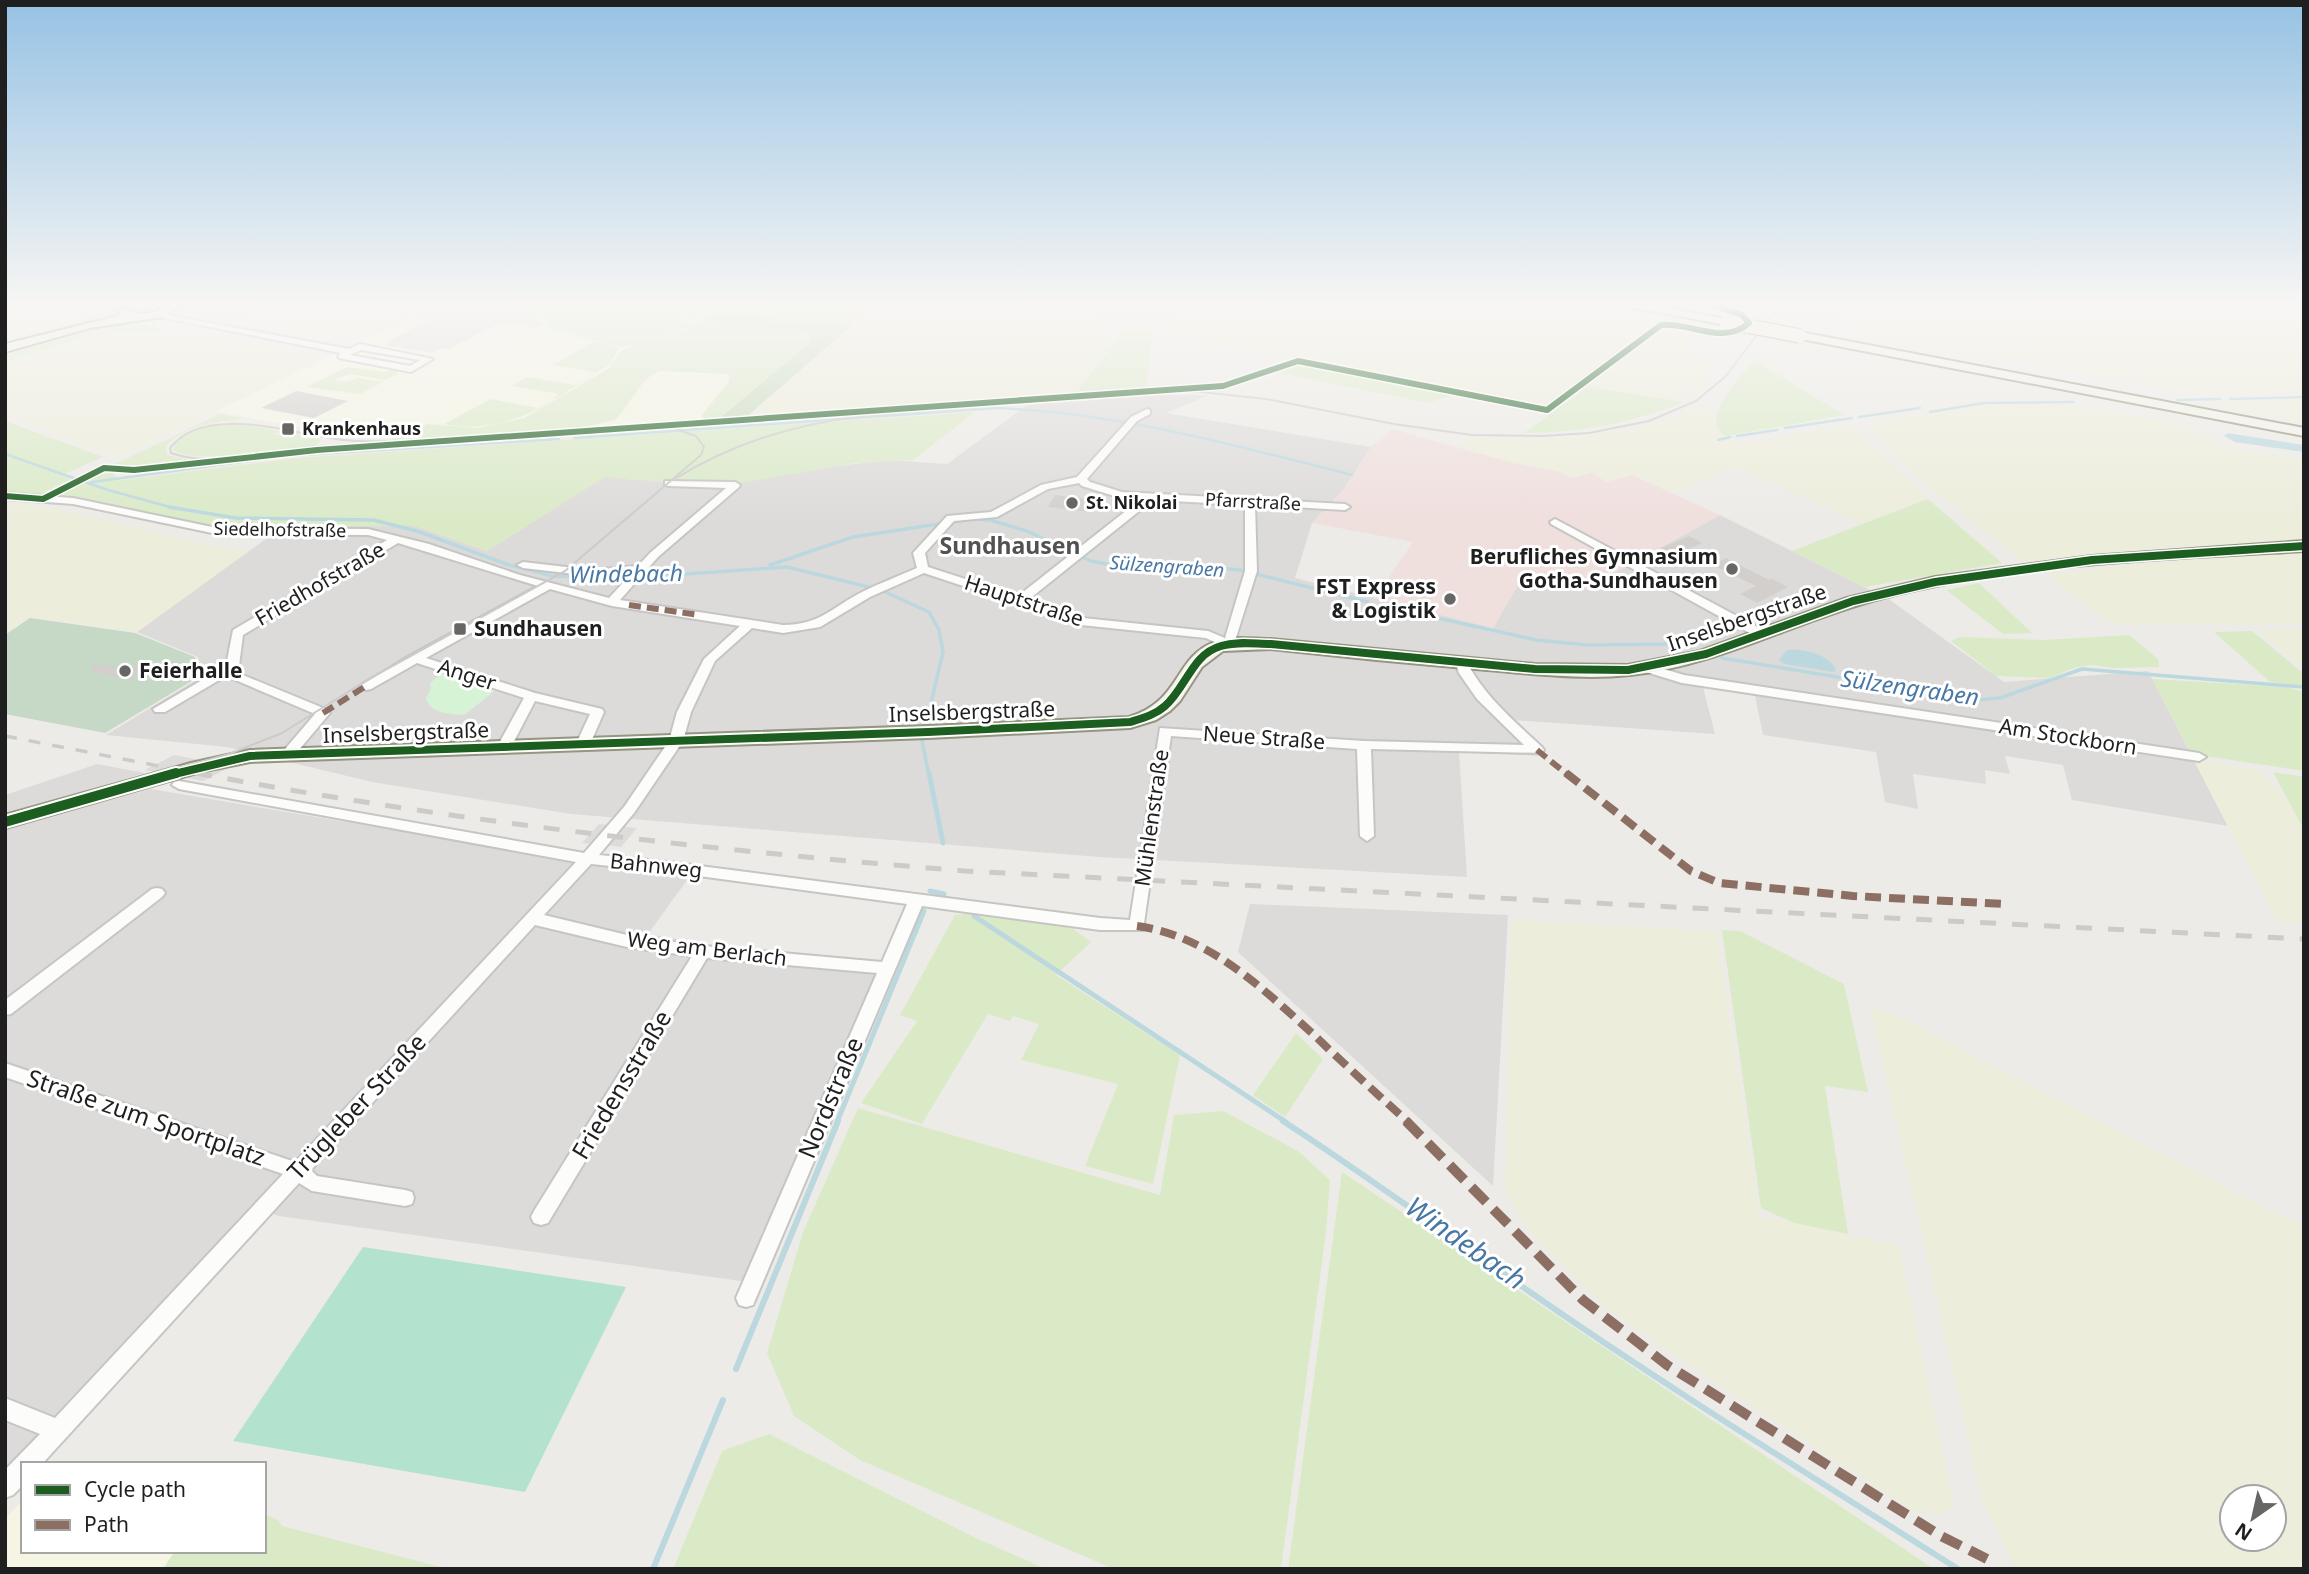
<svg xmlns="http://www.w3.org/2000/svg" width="2309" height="1574" font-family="'Noto Sans',sans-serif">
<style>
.residential{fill:#dcdbd9}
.commercial{fill:#efdfdd}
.education{fill:#f6f5e3}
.farmland{fill:#eceddb;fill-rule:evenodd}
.grass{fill:#daeac7}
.forest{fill:#c8dbbd}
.cemetery{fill:#c6d8c6}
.park{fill:#d6f3d5}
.pitch{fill:#b3e3ce}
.parking{fill:#dddcdb}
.water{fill:#bbd8df}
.pier{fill:#dddcda}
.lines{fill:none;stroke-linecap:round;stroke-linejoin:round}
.stream-far3{stroke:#bbd8df;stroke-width:2.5}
.stream-far2{stroke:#bbd8df;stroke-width:3.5}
.stream-far1{stroke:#bbd8df;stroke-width:5}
.stream{stroke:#bbd8df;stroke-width:6}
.building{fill:#d2cfcc}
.street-casing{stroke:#c6c5c3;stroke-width:4}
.secondary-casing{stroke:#959680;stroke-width:4}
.street{fill:#fcfcfb;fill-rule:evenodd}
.secondary{fill:#f3f3ea;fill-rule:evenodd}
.tram{stroke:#cbcbca;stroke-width:2}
.rail-far1{stroke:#cbcbca;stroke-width:3.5;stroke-dasharray:12 12;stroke-linecap:butt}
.rail{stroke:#cbcbca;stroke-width:5;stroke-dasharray:16 16;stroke-linecap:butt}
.secondary-bridge-casing{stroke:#959680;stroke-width:16;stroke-linecap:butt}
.secondary-bridge{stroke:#f3f3ea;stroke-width:13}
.quiet-far2{stroke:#8d6e63;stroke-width:6;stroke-dasharray:12 6;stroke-linecap:butt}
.quiet-far1{stroke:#8d6e63;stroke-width:8;stroke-dasharray:16 8;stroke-linecap:butt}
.quiet{stroke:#8d6e63;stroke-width:10;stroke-dasharray:21 10;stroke-linecap:butt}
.cycleway-far2-casing{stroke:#fff;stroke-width:9}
.cycleway-far1-casing{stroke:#fff;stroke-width:11}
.cycleway-casing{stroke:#fff;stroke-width:14}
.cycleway-far2{stroke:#1b5e20;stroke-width:6}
.cycleway-far1{stroke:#1b5e20;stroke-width:8}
.cycleway{stroke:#1b5e20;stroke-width:10}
.poi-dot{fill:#676665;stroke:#fff;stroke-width:2.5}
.labels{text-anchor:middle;stroke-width:6;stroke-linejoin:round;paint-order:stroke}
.far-poi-label{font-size:18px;font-weight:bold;fill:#1f1f1f;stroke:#fff;text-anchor:start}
.far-street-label{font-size:18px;fill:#1f1f1f;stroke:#fff}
.far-water-label{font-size:19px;font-style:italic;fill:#4978a5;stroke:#fff}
.poi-label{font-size:21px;font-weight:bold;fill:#1f1f1f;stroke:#fff;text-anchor:end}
.street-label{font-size:21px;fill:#1f1f1f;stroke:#fff}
.far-district-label{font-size:23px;font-weight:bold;fill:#525252;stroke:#fff}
.water-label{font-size:23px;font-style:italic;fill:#4978a5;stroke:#fff}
.near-street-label{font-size:24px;fill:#1f1f1f;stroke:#fff}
.near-water-label{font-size:28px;font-style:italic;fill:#4978a5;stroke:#fff}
</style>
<rect width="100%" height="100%" fill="#edebe7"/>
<!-- residential -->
<path class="residential" d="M1161,395H1209L1166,413L1371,447L1344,489L1312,523L1295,578L1493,628L1524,575L1593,591L1614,573L1720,515L1890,600L2004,682L2148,671L2228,826L2072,800L2063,765L2005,756L2010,774L1985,770L1986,784L1913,774L1918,809L1885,802L1876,752L1763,735L1755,696L1703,687L1715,734L1497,719L1540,756L1459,752L1467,877L1100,857L571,814L372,782L227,747L106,735L199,678L198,657L137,632L285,525L416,526L487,551L605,476L634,480H754L814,469L888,460L947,464L1027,405Z
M97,764L145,773L5,814V795Z
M151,789L623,869L690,876L648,934L706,944L896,962L762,1284L279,1216L251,1206L5,1469V828Z
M1250,904L1508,915L1493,1186L1238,952Z"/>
<!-- commercial -->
<path class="commercial" d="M1392,429L1514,463L1562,472L1572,478L1592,472L1606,482L1632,475L1720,515L1614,573L1592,591L1524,575L1493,628L1375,598L1413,542L1312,523L1344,489L1371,447Z"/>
<!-- education -->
<path class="education" d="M441,304H740L744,309L713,313L705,320L798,330L809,334L812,341L716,421L388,439L357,438L213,411Z
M23,1500V1551H175L163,1569H5V1519Z"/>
<!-- farmland -->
<path class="farmland" d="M5,304H103L106,309L87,319L5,342Z
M269,304H430L370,333L336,340L233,321Z
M844,304H1111L1093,326L1126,330L1076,392L745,418L851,326L861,312Z
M1170,304H1605L1669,316L1545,406L1170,335Z
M1804,304H2304V392L2210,393L2166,389L1875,335L1810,310Z
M1676,326L1697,334L1683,349L1708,368L1709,383L1701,394L1678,401L1602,389L1591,384L1663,327Z
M181,329L313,354L321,356V361L122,455L113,456L5,415V363L83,339L119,332Z
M2304,399V424L2200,403L2271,400Z
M1700,404L1710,407L1717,432L1741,444L1842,426L1853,428L1928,499L1863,524L1736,467L1672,492L1632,475L1606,482L1592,472L1572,478L1561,472L1514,463L1460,448L1470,437L1535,440L1629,430L1668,419Z
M2016,404L2086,406L2187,426L2221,445L2241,450L2304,460V539L2165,547L2022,561L1914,474L1872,431V426L1878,421L1989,405Z
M5,502L58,509L222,548L249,551L137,632L31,617L5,634Z
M2304,553V623L2121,625L2104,618L2077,600L2049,574L2163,562Z
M2304,629V670L2258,630Z
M2193,759L2260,771L2288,802L2304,830V922L2277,921Z
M1511,920L1716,931L1760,1216L1899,1246L1954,1504L1945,1514L1915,1512L1706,1377L1609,1310L1529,1231L1505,1192Z
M1870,1007L1898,1016L2271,1211L2304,1225V1569L2015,1568L1982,1500ZM2232,1497H2274V1539H2232Z"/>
<!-- grass -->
<path class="grass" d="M538,304H711L710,308L693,322L688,320L690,316L676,318L687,322L689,326L685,329L654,338L687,330L713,308V304H844L861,312L851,326L778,321L754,310L736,307L712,313L703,321L797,330L808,334L812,341L714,422L706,423L702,415L729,381V374L661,371C642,375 628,408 615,420L571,430L390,440L403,431L412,433L427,424L478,428L524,418L608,369L619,353L637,343L624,347L600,342L619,348L609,365L585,379L596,372L553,365L591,343L599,342L573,335L575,333C561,334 546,329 542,315L544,310L557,308L539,312V318L543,325L527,328L530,325C520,323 510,326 498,324Z
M111,325H155L163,329C149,336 133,331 118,332C80,336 41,350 5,363V355Z
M1126,330L1153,331L1146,387L1076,392Z
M1754,360L1844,415L1725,436C1698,418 1741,377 1754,360Z
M1297,364L1452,395L1429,403L1274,372Z
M347,367L385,372L393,369L400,370L396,373L399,374L384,380L350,374L333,380L345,382L359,378L383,382L360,394L306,387Z
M527,377L575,385L584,381L555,399H553L559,394L512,386Z
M1588,387L1683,402C1631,424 1580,432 1524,433Z
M491,399L538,408L552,401C519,421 483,432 444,424Z
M975,412L913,460L855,463L734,484L663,482L605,477L487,551L416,526L211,527L71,498L60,492L98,475L112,473L120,480L297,458Z
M220,414L244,419C216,421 186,425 166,446L167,455L194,461L280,452C249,455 135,476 113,465Z
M5,421L103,457L62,475L71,479L41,494L5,491Z
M232,423L280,431L273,434L281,436L290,432L321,439L317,445C286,447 195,466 173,450C175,429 215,425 232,423Z
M1928,499L2002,563L1865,587L1792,551Z
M1979,583L2032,633L2003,634L1946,590Z
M2252,631L2304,674V685L2270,682L2214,632Z
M2129,635L2158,659L2159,667L2115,668L2091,665L2076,667L2050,678L1996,676L1951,641L1959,637L2044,640Z
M2152,679L2288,687L2304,692V771L2191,754Z
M2273,772L2304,777V830Z
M974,913L1072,928L1091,942L1056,975L1180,1055L1153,1184L1085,1166L1118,1084L1021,1060L1039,1024L1013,1016L1010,1021L988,1014L922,1124L861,1103L917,1021L900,1015L955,915Z
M1722,930L1740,931L1844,984L1868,1092L1825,1086L1848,1234L1794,1223L1761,1208Z
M1296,1033L1323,1059L1285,1117L1253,1095Z
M858,1108L1160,1195L1174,1115L1223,1111L1298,1151L1330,1180L1326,1232L1281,1569H1114L860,1460L794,1416L767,1353L803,1232Z
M1342,1172L1934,1569H1288Z
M769,1434L974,1537L1046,1569H673L722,1451Z
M264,1514L278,1520L282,1526L449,1569H163L175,1551H264Z"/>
<!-- forest -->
<path class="forest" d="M728,309L754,310L778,321L851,326L745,418L716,421L812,341L809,334L798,330L710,323L704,320L712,313Z"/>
<!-- cemetery -->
<path class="cemetery" d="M30,618L135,633L195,657L197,678L105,733L5,714V635Z"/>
<!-- park -->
<path class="park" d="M445,671L496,690L464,715C449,713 431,715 426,698L431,688L430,683Z"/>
<!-- pitch -->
<path class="pitch" d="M363,1247L626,1287L525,1492L233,1441Z"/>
<!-- parking -->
<path class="parking" d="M444,304H535L449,349L442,348L432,353L385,345L391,342H387L424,323L435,320L432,317L413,319Z
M531,711H551L587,717L579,734L519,736Z"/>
<!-- water -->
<path class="water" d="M2228,433L2304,445V452L2235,442L2224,436Z
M1787,650C1804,648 1828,654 1836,669L1834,672L1785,664L1779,660Z"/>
<!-- pier -->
<path class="pier" d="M174,755L232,766L203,781L145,770Z
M599,824L637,828L621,847L582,843Z"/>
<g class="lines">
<!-- stream-far3 -->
<path class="stream-far3" d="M182,311L185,304
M113,313L121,305L119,304
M26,339L99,318
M2230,399L2304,397
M2177,400L2220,399
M1930,412L1984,403L2073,402
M1859,417L1920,408
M1785,428L1852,418
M1737,436L1777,430
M574,438L997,408C1119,413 1234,445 1352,475
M1718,440L1730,437
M5,454L108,490L177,509
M92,482L286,456L559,439"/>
<!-- stream-far2 -->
<path class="stream-far2" d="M169,507L236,518L373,520L417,531L506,564L552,576L629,578L787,567L881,590L929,612L939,630L943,652L922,741L929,775
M974,519L990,520L1027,531L1091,561L1111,565H1188L1240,570L1368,602
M770,565L853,537L965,520
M1424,615L1536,640L1588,645L1678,644L1692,647
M1722,658L1977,700L2000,698L2082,669L2304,687"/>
<!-- stream-far1 -->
<path class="stream-far1" d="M929,773L943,843
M930,891L944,894
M974,916L1286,1122
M837,1122L924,911"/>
<!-- stream -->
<path class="stream" d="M1283,1121C1370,1178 1454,1239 1540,1299C1676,1393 1818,1480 1958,1569
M736,1369L838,1121
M653,1569L723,1400"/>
</g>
<!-- building -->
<path class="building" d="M296,391L348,401L314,418L261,408Z
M1055,495L1096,500L1090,512L1048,507Z
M1689,536L1702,543L1670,557L1657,550Z
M1726,558L1769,580L1772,579L1788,587L1757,603L1740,594L1756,586L1712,565Z
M93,664L121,667L124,665L145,668L130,679L92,672Z"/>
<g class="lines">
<defs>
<path id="street" d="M152,312L349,349L360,344L433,359L411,372L339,358L338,356L341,353L155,316H152ZM361,350L420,360L410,366L350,355Z
M1147,409L1150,410V414L1137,421L1087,479L1090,482L1122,492L1345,504L1350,507L1345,510L1255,505L1257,571L1233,647H1225L1206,638L1081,625L924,573L870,597L820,627L783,633L752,628L715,661L691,712L683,741L634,813L599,855L669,862L1100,918L1130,920L1160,728L1364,741L1524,745L1477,699L1459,673L1456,664L1462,660L1466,661C1485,697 1513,720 1542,747L1544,750L1542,753L1371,749L1374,836L1367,841L1360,836L1357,749L1171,736L1143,930H1100L922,906L756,1298L753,1305L746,1307L739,1305L736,1298L877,973L707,958L548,1223L541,1225L534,1223L531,1217L534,1211L692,956L627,947L535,925L311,1170L317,1176L405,1190L412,1192L414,1198L412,1204L405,1206L312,1191L299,1183L42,1464H23V1485L13,1495L5,1498V1470L40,1434L5,1420V1398L55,1418L283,1174L5,1077V1063L295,1162L576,862L179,789L172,785L174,782L179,781L584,853L624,807L669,741L677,712L704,659L740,626L612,606L550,589L426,658L535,693L602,709L604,712L590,744L583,748L576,744L590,714L535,701L511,747L504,751L497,747L524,698L417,663L371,689L366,690L360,686L411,655L538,586L398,543L243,635L238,673L328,710L330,713L292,758L287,759L280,755L315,714L226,676L165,712H155L153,709L226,666L233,630L387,540L368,535L217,534L73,504L5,499V493L73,498L217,528L368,529L429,544L520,575L609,598L632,573L592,576L523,568L517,565L523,562L592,570L638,566L650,553L726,488L669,486L665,485V481L735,482L740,485L739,487L658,557L620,600L783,625C820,625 831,608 862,592C880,583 899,576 917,568L913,553L947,516L991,512L1041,485L1077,477L1131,417ZM1079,483L1082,486L1121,498L1141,499L1018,596L928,567L925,553L954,521L997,517L1048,489ZM1153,500L1245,505V571L1225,638L1208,631L1083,618L1028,600ZM591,864L669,872L907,904L882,962L703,946L627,935L544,915Z
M1555,519L1765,631L1767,634L1761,638L1757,637L1551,524L1550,522Z
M1647,664L1684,675L2199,753L2206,757L2199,761L1682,683L1643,671L1641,668Z
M157,888L162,889L165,893L162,897L11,1014L5,1015V1000L152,889Z"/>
<path id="secondary" d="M170,304H183L163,317L90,328L5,352V344L122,315L118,311L120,309L143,314L155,312Z
M1625,304H1647L1726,319L1732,322L1726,325L1630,307Z
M1800,332L2304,428V436L1796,338L1794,336Z
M2304,541V551C2164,559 2019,563 1883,598C1797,620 1719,666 1630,675C1583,680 1535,674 1487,670C1415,664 1343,657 1271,649L1223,651L1202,667L1180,701L1170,711L1156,720L1130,728L928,738L250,762L200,772L5,828V815L191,763L250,750L928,726L1129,717C1181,701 1174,659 1212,643C1230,635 1252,639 1271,639L1535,664L1628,665L1700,651L1847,598L1935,577L2092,556Z"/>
</defs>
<!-- street casing -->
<use href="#street" class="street-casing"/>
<!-- secondary casing -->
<use href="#secondary" class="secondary-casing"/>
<!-- street -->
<use href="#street" class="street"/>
<!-- secondary -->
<use href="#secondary" class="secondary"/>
<!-- tram -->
<path class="tram" d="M408,441C387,441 365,442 344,440C295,435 205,402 170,448L171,453C217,469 271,449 318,446C478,437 639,431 799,418
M673,480C732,443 793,425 862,416L1168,392H1201L1266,399L1394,424L1472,435L1542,436L1589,433L1649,421L1696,401L1726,376L1780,304
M5,816L229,754L282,733L367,680L565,571L701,455L704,447L696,436L678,430"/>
<!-- rail-far1 -->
<path class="rail-far1" d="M5,736L205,775"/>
<!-- rail -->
<path class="rail" d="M196,773C451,821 707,850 965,871L2304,939"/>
<defs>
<path id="secondary-bridge" d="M1726,322L1800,336"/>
</defs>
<!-- secondary-bridge casing -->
<use href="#secondary-bridge" class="secondary-bridge-casing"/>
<!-- secondary-bridge -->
<use href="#secondary-bridge" class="secondary-bridge"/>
<!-- quiet-far2 -->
<path class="quiet-far2" d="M629,605L699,615
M323,713L366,686
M1537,750L1568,775"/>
<!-- quiet-far1 -->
<path class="quiet-far1" d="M1566,773L1691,871L1719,883L1853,896L2006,904
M1137,926C1209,936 1261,987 1313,1034C1344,1064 1376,1093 1408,1122"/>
<!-- quiet -->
<path class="quiet" d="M1406,1121L1583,1300L1667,1365L1941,1536L1987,1559"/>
<defs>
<path id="cycleway-far2" d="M5,496L43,499L104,468L134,470L317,450L1223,386L1298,361L1547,410L1661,325C1691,322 1723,346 1749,323L1742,315L1709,304"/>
<path id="cycleway-far1" d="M170,775L250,756L928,732L1130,722C1143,718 1155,715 1165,706C1186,688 1192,654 1221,646C1237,641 1255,644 1271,644L1535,669L1628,670L1706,654L1853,601L1935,582L2092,560L2304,546"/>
<path id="cycleway" d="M5,822L176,773"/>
</defs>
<!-- cycleway-far2 casing -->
<use href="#cycleway-far2" class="cycleway-far2-casing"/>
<!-- cycleway-far1 casing -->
<use href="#cycleway-far1" class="cycleway-far1-casing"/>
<!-- cycleway casing -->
<use href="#cycleway" class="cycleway-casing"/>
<!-- cycleway-far2 -->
<use href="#cycleway-far2" class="cycleway-far2"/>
<!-- cycleway-far1 -->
<use href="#cycleway-far1" class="cycleway-far1"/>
<!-- cycleway -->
<use href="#cycleway" class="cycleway"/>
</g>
<!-- sky -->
<linearGradient id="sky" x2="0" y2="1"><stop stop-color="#96c2e4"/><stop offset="0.58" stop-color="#f7f6f4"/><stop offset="1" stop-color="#f7f6f4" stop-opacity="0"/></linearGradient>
<rect width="2309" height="524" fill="url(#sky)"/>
<!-- markers -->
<g class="poi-dot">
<rect x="281" y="422" width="14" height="14" rx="3.5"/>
<circle cx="1072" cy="503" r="7"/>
<circle cx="1732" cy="569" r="7"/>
<circle cx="1450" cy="599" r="7"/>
<rect x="453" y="622" width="14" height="14" rx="3.5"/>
<circle cx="125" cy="671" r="7"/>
</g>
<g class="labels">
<!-- far-poi labels -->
<g class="far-poi-label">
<text x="302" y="435">Krankenhaus</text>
<text x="1086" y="509">St. Nikolai</text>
</g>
<!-- far-street labels -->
<g class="far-street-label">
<text transform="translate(1253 502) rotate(3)" y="6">Pfarrstraße</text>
<text transform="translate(280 530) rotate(1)" y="6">Siedelhofstraße</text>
</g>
<!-- far-water labels -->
<g class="far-water-label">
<text transform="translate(1167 566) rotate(4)" y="7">Sülzengraben</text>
</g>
<!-- poi labels -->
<g class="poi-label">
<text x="1718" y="564">Berufliches Gymnasium<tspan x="1718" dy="24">Gotha-Sundhausen</tspan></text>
<text x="1436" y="594">FST Express<tspan x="1436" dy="24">&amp; Logistik</tspan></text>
<text x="474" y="636" text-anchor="start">Sundhausen</text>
<text x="139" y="678" text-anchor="start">Feierhalle</text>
</g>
<!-- street labels -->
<g class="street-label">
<text transform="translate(320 584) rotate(-30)" y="7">Friedhofstraße</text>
<text transform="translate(1024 601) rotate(18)" y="7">Hauptstraße</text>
<text transform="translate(1747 618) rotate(-19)" y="7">Inselsbergstraße</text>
<text transform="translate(467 675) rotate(18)" y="7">Anger</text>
<text transform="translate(972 712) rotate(-2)" y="7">Inselsbergstraße</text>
<text transform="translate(406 733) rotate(-2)" y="7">Inselsbergstraße</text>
<text transform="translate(2068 737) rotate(9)" y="7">Am Stockborn</text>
<text transform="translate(1264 738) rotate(4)" y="7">Neue Straße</text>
<text transform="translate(1152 818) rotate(-82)" y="7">Mühlenstraße</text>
<text transform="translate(656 866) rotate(6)" y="7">Bahnweg</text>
<text transform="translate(707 949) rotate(7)" y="7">Weg am Berlach</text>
</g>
<!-- far-district labels -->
<g class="far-district-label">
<text x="1010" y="554">Sundhausen</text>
</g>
<!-- water labels -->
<g class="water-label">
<text transform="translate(626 574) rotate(-1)" y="8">Windebach</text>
<text transform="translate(1910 688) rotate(8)" y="8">Sülzengraben</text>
</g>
<!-- near-street labels -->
<g class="near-street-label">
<text transform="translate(622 1085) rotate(-59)" y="8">Friedensstraße</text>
<text transform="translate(831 1098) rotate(-67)" y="8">Nordstraße</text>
<text transform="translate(357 1107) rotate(-47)" y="8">Trügleber Straße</text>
<text transform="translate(146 1118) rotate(19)" y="8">Straße zum Sportplatz</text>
</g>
<!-- near-water labels -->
<g class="near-water-label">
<text transform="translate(1466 1243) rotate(35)" y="10">Windebach</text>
</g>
</g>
<!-- border -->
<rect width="2309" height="1574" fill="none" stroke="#1f1f1f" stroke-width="14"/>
<!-- legend -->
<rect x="21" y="1462" width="245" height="91" fill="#ffffff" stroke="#a5a5a5" stroke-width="2"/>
<rect x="35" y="1485" width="35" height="10" fill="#1b5e20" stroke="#a5a5a5" stroke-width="2"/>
<text x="84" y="1497" font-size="21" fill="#1f1f1f">Cycle path</text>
<rect x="35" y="1520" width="35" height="10" fill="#8d6e63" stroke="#a5a5a5" stroke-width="2"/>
<text x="84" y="1532" font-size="21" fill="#1f1f1f">Path</text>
<!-- north arrow -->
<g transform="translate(2253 1518) rotate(214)"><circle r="33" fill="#ffffff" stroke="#a5a5a5" stroke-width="2"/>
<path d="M0-5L12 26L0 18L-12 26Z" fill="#676665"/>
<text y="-10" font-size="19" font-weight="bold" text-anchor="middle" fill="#1f1f1f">N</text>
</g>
</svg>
